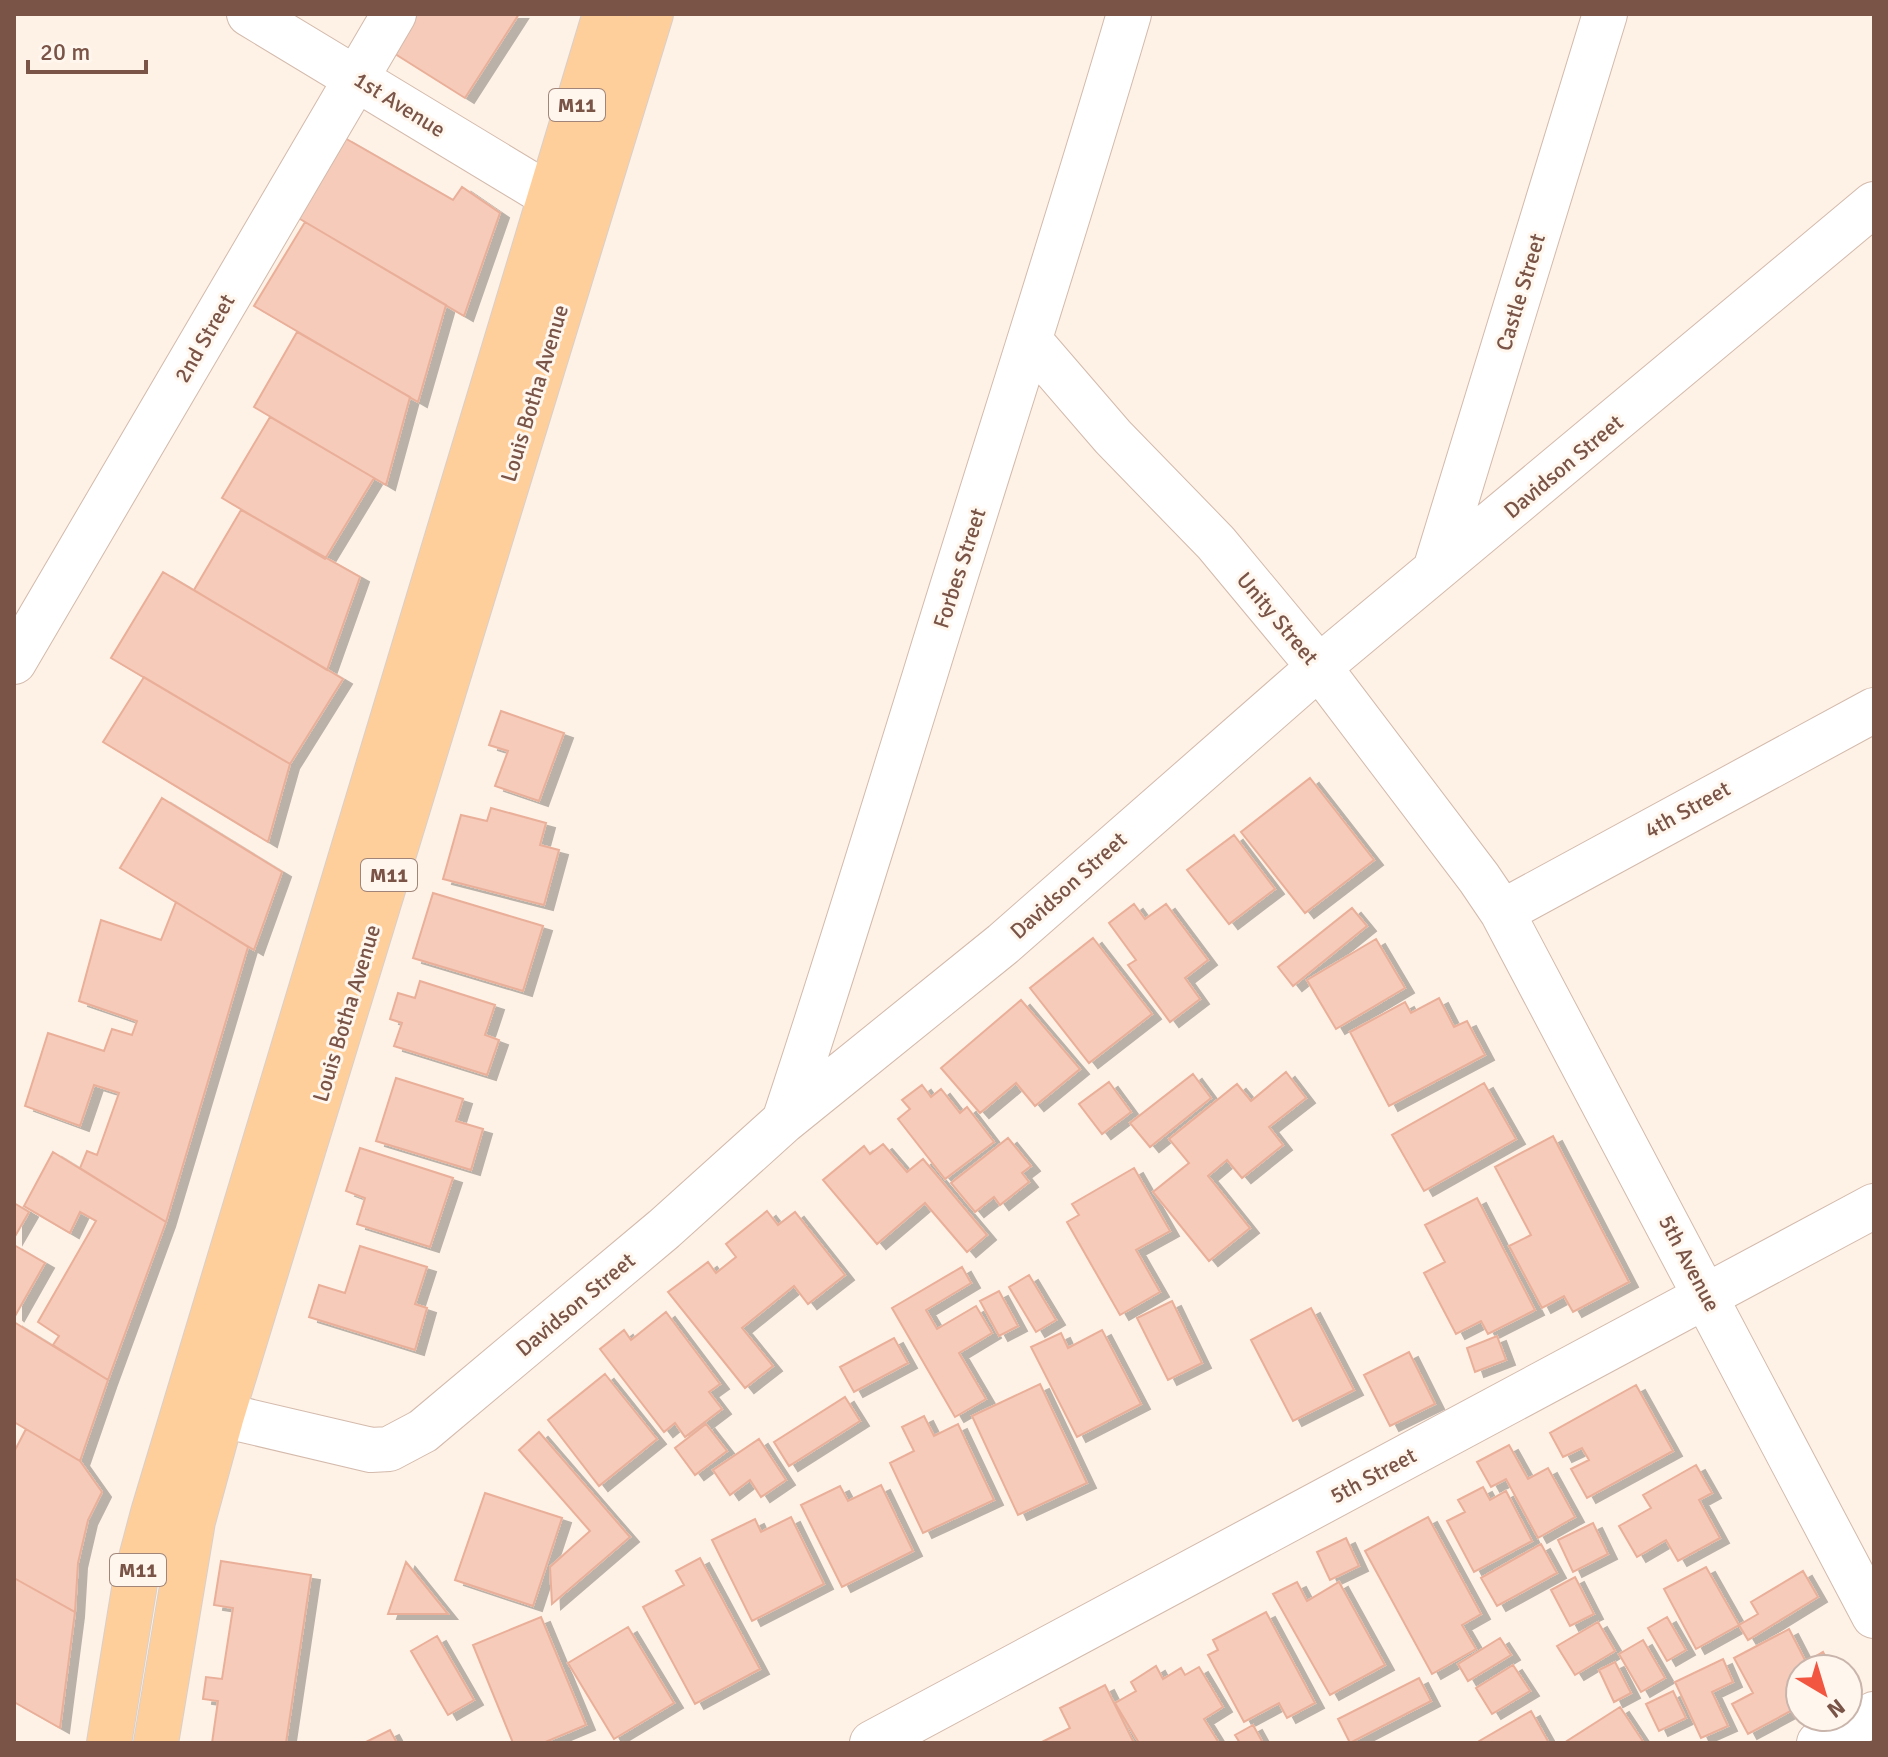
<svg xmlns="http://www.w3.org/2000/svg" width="1888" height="1757" font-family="Signika,sans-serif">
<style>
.building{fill:#f6cbba;stroke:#eaaf99;stroke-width:2;filter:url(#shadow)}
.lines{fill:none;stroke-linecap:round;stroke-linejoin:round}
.minor-casing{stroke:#d3baac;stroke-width:46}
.major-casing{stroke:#d9cfcb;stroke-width:46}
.minor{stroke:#fff;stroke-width:44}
.major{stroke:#ffcf9b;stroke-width:44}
.labels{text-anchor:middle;stroke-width:6;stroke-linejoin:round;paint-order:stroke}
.shield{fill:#fff6ed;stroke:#a18579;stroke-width:2}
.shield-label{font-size:20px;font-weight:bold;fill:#795447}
.street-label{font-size:22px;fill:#795447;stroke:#fff6ed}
</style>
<defs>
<filter id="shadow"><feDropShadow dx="9" dy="5" stdDeviation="0" flood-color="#0004"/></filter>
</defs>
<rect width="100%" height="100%" fill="#fef1e5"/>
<!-- building -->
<path class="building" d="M417,14H519L465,98L392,52Z
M343,137L453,200L462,187L500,213L464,316L295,216Z
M305,222L446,305L418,402L254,306Z
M297,332L410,397L386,485L254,407Z
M270,417L374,478L325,559L222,498Z
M241,510L360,577L327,670L194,590Z
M163,572L343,679L290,764L111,658Z
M144,677L290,764L268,842L103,742Z
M501,711L564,733L539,801L495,786L508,751L489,745Z
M1310,778L1374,860L1305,913L1241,832Z
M162,798L282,872L254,950L120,868Z
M491,808L546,823L540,845L559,850L544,905L443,879L461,815L487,821Z
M1234,835L1275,889L1229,924L1187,870Z
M433,893L543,926L523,991L413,958Z
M176,902L248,947L166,1222L80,1168L87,1151L97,1155L119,1093L94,1085L80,1126L25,1106L48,1033L104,1051L112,1029L132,1035L137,1021L79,1001L101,920L161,940Z
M1134,904L1145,919L1166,904L1208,960L1185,978L1200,999L1170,1022L1128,965L1136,960L1109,923Z
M1352,908L1367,926L1293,986L1278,967Z
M1093,938L1152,1014L1089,1063L1030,988Z
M1376,939L1405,988L1336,1029L1307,980Z
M420,981L495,1005L485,1035L499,1040L487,1075L394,1046L402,1023L390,1019L398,993L415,998Z
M1439,998L1454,1027L1467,1021L1485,1055L1389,1106L1350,1032L1405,1002L1411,1013Z
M1021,1000L1080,1069L1035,1106L1016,1083L980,1113L941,1068Z
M1286,1072L1306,1098L1269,1127L1283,1145L1242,1178L1227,1160L1208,1176L1250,1228L1209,1261L1153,1192L1189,1163L1169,1139L1237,1084L1251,1101Z
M1193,1074L1211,1098L1150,1147L1130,1123Z
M396,1078L463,1099L456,1121L483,1129L471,1170L376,1141Z
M1109,1082L1131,1112L1102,1134L1079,1104Z
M1484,1083L1516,1139L1424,1191L1392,1135Z
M922,1085L931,1097L941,1089L960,1113L967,1107L994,1142L945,1179L898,1119L910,1109L902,1100Z
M1553,1136L1629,1282L1573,1312L1564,1296L1542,1308L1509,1246L1531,1235L1495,1167Z
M1008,1138L1031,1166L1022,1173L1029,1182L1000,1205L994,1197L975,1212L951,1183Z
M883,1144L907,1172L923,1159L987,1235L967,1252L925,1203L877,1244L823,1180L864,1146L870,1154Z
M360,1148L453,1178L430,1247L357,1224L365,1198L346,1191Z
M53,1152L166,1222L108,1380L53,1345L59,1336L38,1322L96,1221L80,1212L70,1233L24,1206Z
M1134,1168L1170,1231L1136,1250L1160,1292L1120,1315L1067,1222L1079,1215L1072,1204Z
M1477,1198L1535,1310L1488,1334L1481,1321L1456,1334L1424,1273L1445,1262L1425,1225Z
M14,1203L29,1212L14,1238Z
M767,1211L778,1225L795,1212L845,1275L808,1304L794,1286L742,1328L773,1366L745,1388L668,1292L708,1262L716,1273L736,1257L726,1244Z
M14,1245L45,1263L15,1316L14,1315Z
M360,1246L427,1267L415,1304L427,1308L415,1350L309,1317L319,1285L345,1293Z
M962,1267L971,1283L926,1310L937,1329L976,1306L992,1333L959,1353L986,1399L955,1417L892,1308Z
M1029,1275L1056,1320L1036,1332L1009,1287Z
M999,1291L1018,1326L999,1336L980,1301Z
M1172,1301L1202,1363L1168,1380L1137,1318Z
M1311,1308L1354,1390L1293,1421L1251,1340Z
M666,1312L720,1384L709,1392L722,1409L685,1437L675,1423L664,1432L600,1349L624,1330L631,1340Z
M14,1322L108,1380L80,1461L14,1422Z
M1102,1330L1141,1404L1077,1437L1031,1347L1061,1333L1068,1348Z
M1497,1336L1506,1360L1475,1372L1467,1348Z
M894,1338L908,1363L854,1392L840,1367Z
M1409,1352L1435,1404L1390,1426L1364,1375Z
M605,1374L657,1439L599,1486L548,1420Z
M1040,1384L1087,1483L1018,1515L972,1416Z
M1636,1385L1673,1451L1587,1498L1571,1469L1589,1460L1582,1448L1563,1457L1550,1433Z
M845,1397L860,1421L789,1466L774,1442Z
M924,1416L934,1436L958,1424L994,1500L923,1533L890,1463L914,1451L902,1427Z
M706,1424L727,1451L695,1475L675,1448Z
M26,1429L80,1461L102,1492L88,1520L78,1563L75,1612L14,1578V1452Z
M539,1432L630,1537L552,1604L550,1567L590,1531L519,1450Z
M759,1439L786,1480L761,1497L750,1480L730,1495L713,1470Z
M1509,1445L1528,1479L1548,1468L1575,1517L1538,1538L1506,1479L1491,1487L1477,1462Z
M1696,1465L1712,1493L1699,1500L1720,1538L1678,1561L1666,1540L1637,1557L1619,1526L1651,1508L1643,1495Z
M881,1485L913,1551L842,1587L801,1505L840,1486L848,1501Z
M1483,1487L1490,1500L1506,1491L1532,1541L1474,1572L1447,1521L1465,1512L1458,1500Z
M485,1493L562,1518L533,1606L455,1580Z
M791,1517L824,1584L752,1621L712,1540L755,1519L761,1532Z
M1428,1517L1481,1614L1462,1625L1476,1649L1432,1674L1365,1551Z
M1593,1523L1608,1554L1573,1572L1558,1540Z
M1346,1538L1359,1566L1330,1580L1317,1552Z
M1541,1544L1557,1573L1497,1606L1481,1578Z
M700,1558L760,1669L695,1704L643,1607L684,1585L676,1571Z
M221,1561L311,1575L286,1743H212L218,1701L203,1699L206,1677L222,1679L233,1608L214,1605Z
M406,1562L448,1614H388Z
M1706,1567L1739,1625L1696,1649L1664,1589Z
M1803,1571L1818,1597L1748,1640L1739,1625L1758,1614L1751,1602Z
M1575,1577L1594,1614L1570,1626L1551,1590Z
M14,1578L75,1612L60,1728L14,1702Z
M1297,1582L1307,1601L1339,1582L1385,1665L1330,1695L1273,1594Z
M1266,1612L1315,1703L1287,1718L1279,1703L1244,1722L1208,1655L1218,1650L1213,1640Z
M541,1617L586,1725L543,1743H513L473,1645Z
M1667,1617L1686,1650L1667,1661L1648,1628Z
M1598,1622L1615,1651L1575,1675L1557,1646Z
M628,1627L674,1703L614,1739L568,1663Z
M1789,1629L1806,1662L1823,1652L1832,1669H1800V1706L1748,1734L1732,1704L1753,1693L1734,1658Z
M437,1636L474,1700L448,1715L411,1651Z
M1500,1638L1511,1655L1468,1681L1458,1664Z
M1643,1640L1665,1678L1641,1692L1619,1654Z
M1723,1659L1733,1682L1712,1692L1728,1726L1701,1738L1675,1682Z
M1615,1662L1631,1693L1614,1702L1599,1670Z
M1513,1665L1530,1691L1492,1714L1476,1688Z
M1156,1666L1163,1679L1181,1668L1185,1675L1199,1667L1223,1707L1204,1719L1219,1743H1139L1115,1703L1136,1691L1131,1682Z
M1419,1678L1431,1701L1350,1743L1338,1719Z
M1105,1685L1134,1743H1040L1070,1728L1060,1708Z
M1673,1691L1686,1718L1659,1731L1646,1704Z
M1620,1707L1644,1743H1569L1567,1741Z
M1531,1711L1549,1743H1476Z
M1253,1725L1263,1743H1240L1235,1735Z
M390,1730L397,1743H364Z"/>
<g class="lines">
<defs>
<path id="minor" d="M249,14L550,196
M1032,343L1113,437L1216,543L1319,667L1479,878L1502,912L1874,1616
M1435,570L1605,14
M14,662L394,14
M1502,912L1874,710
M784,1121C833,974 878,826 924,678C992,456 1064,236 1129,14
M222,1415L371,1450L389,1449L423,1431L664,1229L784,1121L1003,944L1319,667L1874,204
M872,1743L1874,1206
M1819,1743L1874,1714"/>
<path id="major" d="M109,1743L136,1577L153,1513L605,14
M156,1743L193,1521L222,1415L651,14"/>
</defs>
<!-- minor casing -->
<use href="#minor" class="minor-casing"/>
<!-- major casing -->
<use href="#major" class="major-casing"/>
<!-- minor -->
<use href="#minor" class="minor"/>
<!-- major -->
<use href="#major" class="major"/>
</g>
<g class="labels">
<!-- shield labels -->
<g class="shield">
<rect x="549" y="89" width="56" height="32" rx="6"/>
<rect x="361" y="859" width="56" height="32" rx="6"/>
<rect x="110" y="1554" width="56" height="32" rx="6"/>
</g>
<g class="shield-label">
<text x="577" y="112">M11</text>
<text x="389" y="882">M11</text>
<text x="138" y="1577">M11</text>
</g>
<!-- street labels -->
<g class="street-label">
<text transform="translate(400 104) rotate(32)" y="8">1st Avenue</text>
<text transform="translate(1520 292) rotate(-73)" y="8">Castle Street</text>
<text transform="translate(204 338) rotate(-60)" y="8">2nd Street</text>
<text transform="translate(534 393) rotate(-73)" y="8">Louis Botha Avenue</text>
<text transform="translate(1563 466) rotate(-40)" y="8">Davidson Street</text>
<text transform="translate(959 568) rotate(-72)" y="8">Forbes Street</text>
<text transform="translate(1278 618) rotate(50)" y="8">Unity Street</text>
<text transform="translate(1687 809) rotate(-29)" y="8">4th Street</text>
<text transform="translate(1068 885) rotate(-42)" y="8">Davidson Street</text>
<text transform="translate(346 1013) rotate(-73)" y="8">Louis Botha Avenue</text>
<text transform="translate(1690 1263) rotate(62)" y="8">5th Avenue</text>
<text transform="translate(575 1304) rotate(-40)" y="8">Davidson Street</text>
<text transform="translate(1373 1475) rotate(-28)" y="8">5th Street</text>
</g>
</g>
<!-- border -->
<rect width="1888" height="1757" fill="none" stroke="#795447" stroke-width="32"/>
<!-- north arrow -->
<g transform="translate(1824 1693) rotate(142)"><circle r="38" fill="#fff6ed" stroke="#c9b5ab" stroke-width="2"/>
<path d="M0-6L14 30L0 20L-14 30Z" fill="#f25540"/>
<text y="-12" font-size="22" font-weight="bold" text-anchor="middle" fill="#795447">N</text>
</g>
<!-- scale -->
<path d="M28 60v12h118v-12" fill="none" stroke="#795447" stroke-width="4"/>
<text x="40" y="60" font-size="24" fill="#795447" stroke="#fff6ed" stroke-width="6" paint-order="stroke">20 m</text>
</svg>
